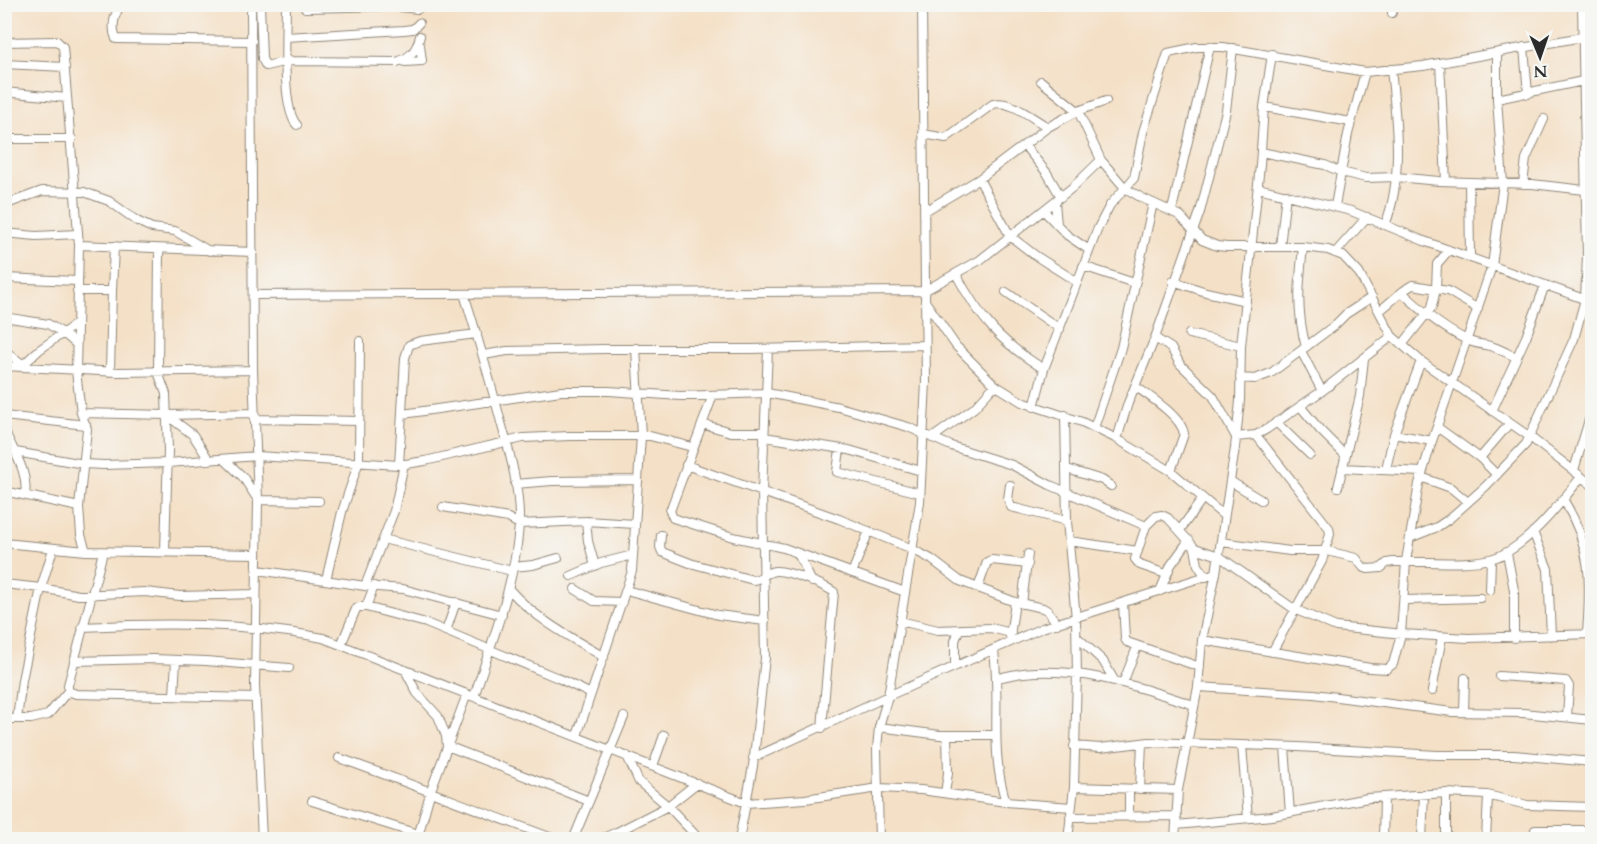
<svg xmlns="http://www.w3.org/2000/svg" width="1597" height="844" font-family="Cardo,serif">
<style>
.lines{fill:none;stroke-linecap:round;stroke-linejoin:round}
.minor-casing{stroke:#908678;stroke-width:10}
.minor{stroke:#fff;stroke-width:8}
</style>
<rect width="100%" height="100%" fill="#f6f6f2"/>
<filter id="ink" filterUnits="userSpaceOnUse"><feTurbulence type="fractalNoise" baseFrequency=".0167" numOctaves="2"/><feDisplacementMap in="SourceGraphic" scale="12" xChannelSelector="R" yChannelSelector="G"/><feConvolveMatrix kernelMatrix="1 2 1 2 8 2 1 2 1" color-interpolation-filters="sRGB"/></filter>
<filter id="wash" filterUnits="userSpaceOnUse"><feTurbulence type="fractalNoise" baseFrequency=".008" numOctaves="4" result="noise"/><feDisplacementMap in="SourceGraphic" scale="24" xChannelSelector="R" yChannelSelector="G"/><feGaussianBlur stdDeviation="1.35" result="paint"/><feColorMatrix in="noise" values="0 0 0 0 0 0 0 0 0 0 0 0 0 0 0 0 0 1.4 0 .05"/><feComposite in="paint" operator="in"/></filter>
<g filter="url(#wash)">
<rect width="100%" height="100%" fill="#f4e0c6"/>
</g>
<g filter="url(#ink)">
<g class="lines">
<defs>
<path id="minor" d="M121,4C114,15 111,27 116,39L252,41
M251,4L253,370L258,500L255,685L262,840
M260,4L262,59L266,66L287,61L397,62C411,57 416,51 420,36
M286,4C286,30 281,109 297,125
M305,8L390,6L418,9
M1392,13L1395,4
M286,37L404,30L413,29L419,23
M4,42L57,41L63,47L79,245L76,371L81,413L87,429L79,507L81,535L86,551
M1524,47L1528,94
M405,62L422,61L420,45
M1440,63L1446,181
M4,64L65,67
M1041,81L1078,111L1101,160L1125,188L1142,198L1179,215L1202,240L1217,246L1227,247H1303L1328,250L1343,256L1359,273L1392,336L1421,361L1530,437L1592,485
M4,92L67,98
M1497,99L1583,81
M1264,107L1351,122
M923,134L946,138L993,104C1010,99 1033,119 1048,127
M4,139H72
M1024,145L1047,173L1061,197
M1261,152L1325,165L1341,172L1366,178L1396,177L1439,181L1532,184L1585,190
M979,179L1010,236L1036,256L1077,282
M1469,182L1470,258
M1523,184L1526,159L1544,119
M1258,188L1351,211L1424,241L1592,302
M1055,202L1057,225
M4,205L42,191L84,192L109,201L137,221L152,228L175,231L209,251
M1335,206L1348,134L1365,72
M1172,210L1210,46
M925,211L979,179L1048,127L1078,111L1106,101
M1044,211L1067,235L1089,250
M1385,225C1404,179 1396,118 1391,69
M4,233L36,236L78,234
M79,245L253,252
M1280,247L1286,194
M1303,247C1299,283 1296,311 1306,347
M159,249L158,372L166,394L168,450L165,551
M1335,253L1367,217
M1083,266L1134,283
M956,274C980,319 1000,342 1044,369
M4,278L77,281
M1173,281L1206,292L1246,301
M77,291H112L110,372
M112,291L114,246
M1006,292L1060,329
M1402,292C1422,311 1442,328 1467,340C1475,344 1482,344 1490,346C1499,348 1508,354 1516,357
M464,294C478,337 490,381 502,426C511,457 520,491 519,525C515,585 492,640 474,697
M253,295L924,291L980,260L1073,187L1101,160
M925,301L956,346L995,385L1022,402L1082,422L1117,439L1171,471L1224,516
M1379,311C1388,305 1404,288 1413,285L1448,291L1478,309
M4,317L48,324L63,333L76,344
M1189,334L1241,346
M1155,338L1171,348L1180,364L1213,396L1236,437L1256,435L1267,429L1322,391L1392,336
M1402,345L1432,307L1436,289L1437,264L1449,250
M4,350L26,367
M1301,351L1322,391
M484,355L507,351L604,349H751L925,345
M24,364L39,350L76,324
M4,366L119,372L253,370
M1240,378L1255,379L1271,373L1335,325L1346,314L1372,297
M1135,386C1149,396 1182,417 1184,434L1171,471
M713,395L670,511L673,518L733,537L784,548L905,592
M1300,406L1320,430L1345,455
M1034,407L1044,369L1098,228L1110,205L1134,178L1143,132L1168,53L1197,47H1223L1365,72L1423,66L1582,37
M1492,411L1526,337L1545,285
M81,413L167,415L254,413
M403,414L561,391H609L680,396L767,393L839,407L908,427L951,446L1012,465L1050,485L1146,526
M1065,415L1067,521L1076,619L1077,675L1074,787L1068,840
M4,416L86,425
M168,416L193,435L209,460
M254,419L359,421
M1276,422L1310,455
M702,424L731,432H764
M1437,427L1480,458L1497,475
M1094,428L1121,348L1153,203
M4,429C12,450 29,471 25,495
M1394,434L1432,441
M1256,435L1318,514L1329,528L1330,534L1322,561L1272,652
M764,437L849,450L921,471
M932,438L974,408L995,385
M1117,439L1128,403L1155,338L1200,212L1226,111L1233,48
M840,449L837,472L920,493
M4,450L84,464L104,465L168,463L257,456L399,465L425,461L523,438L570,436H650L692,447
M1480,458L1510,423
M224,459L243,477L258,500L319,501
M399,465L405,358L409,345L420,341L477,334
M686,465L839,519L912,549L931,559L960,581L1015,602L1043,608L1048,611L1057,624
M1342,468L1422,472
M1067,469L1102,480L1111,486
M1386,469L1394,434L1421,361
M1574,470L1592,410
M1421,477L1451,488L1468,502
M1230,481L1261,500
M515,484L552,481L638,480
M1010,485L1008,499L1011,507L1067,521
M1338,487L1360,396L1364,358
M4,491L79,507
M1563,499C1592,546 1591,581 1587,634
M443,507L508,518L519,524L586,521L635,524
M586,521L588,541L595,566
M1180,530L1203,498
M1533,532L1548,569L1551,636
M661,535L660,547L662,552L690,563L753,580C762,579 766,572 775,571C788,570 824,585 834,592L822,728
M1412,537L1437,527L1449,519L1486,486L1526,444L1574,339L1585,299L1587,256L1582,4
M383,539L512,571
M1069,541L1138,551
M1221,542L1290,551H1327L1356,558L1363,567L1368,569L1381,568L1387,563L1393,562C1422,560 1461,566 1490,559C1524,551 1560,504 1581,477
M4,543L86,551L257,554
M1195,548L1198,565L1206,577
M103,552L68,685V691L76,694L256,698
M1507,553L1514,590V638
M798,554L812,582
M513,567L533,565L558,558
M258,570L365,586L403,589L502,615
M852,573L869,531
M1166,574L1140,565L1135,559L1146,526L1156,516L1162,515L1168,518L1195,548L1219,556L1294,609L1336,627L1403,634L1468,638L1592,634
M571,576L601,563L633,555
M326,580L342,512L359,461L360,341
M4,584L41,588L79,595L145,592L180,596L256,594
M365,586L394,511L404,464
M978,588L987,562L992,560L1028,564
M509,589C534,618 571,638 604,657
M575,589L594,601L622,602
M626,590L718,615L765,621
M1490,590L1491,559
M1160,591L1171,565L1189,540
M1405,600L1480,598
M1123,603L1125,639L1127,642L1200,667
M1022,604L1028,554
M366,607L374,586
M900,621L938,630L991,628L1011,633
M82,627C163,623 243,622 323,638L746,803L805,799L879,788L921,790L1006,802L1071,807
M446,631L456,602
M1010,636L1015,602
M1077,637L1103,661L1114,680
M1202,640L1370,668L1387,669L1393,664L1401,634L1406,561L1419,484L1432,441L1492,266L1503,183L1497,99V53
M341,645L356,609L359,607H366L426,623L558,678L591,694
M994,651C1001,704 989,749 1006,802
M74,661L153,659L206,661L289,668
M955,666V641L959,630
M405,670L417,693L438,716L446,736L447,746L589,801
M1499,676L1566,681L1569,686L1567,717
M998,678C1063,660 1132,685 1194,705
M1123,683L1137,647
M1198,687L1314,694L1452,712L1523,713L1592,720
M1432,691L1442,637
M174,695L176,660
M1464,712L1465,678
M4,719H31L48,715L68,691
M17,719L22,680L41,588L53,549
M879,727L940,735H995
M577,736L632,571L641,436L636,348
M1074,746L1100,748L1149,742L1298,747L1437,755H1514L1592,762
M1242,746L1248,818
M1285,747L1290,813
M627,756L639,782L668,806L700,840
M339,758C412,784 484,813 558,840
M753,758L888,696L1042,628L1216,573
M653,766L664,735
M1074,787L1178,790
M1140,789L1142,743
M945,793L948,773L947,735
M312,801L418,834
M1129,816V789
M1070,817L1177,816
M1176,825L1272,816L1368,798L1446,793L1487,795L1527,805L1592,807
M617,832L623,840
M1446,833V793
M417,840L431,790L467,694
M573,840L624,717
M598,840L617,832L668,806L697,783
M739,840L753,766L765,658L762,491L768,349
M879,840L877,749L879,727L888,696L920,502L926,382L922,4
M1175,840L1178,790L1198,687L1202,640L1216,573L1235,448L1240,401L1241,346L1260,165L1264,107L1272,54
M1383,840L1384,797
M1422,840L1424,794
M1486,840L1488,796
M1532,840L1535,830H1592"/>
</defs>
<!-- minor casing -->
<use href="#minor" class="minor-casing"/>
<!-- minor -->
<use href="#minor" class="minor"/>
</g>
</g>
<!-- margin -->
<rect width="1597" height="844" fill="none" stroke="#f6f6f2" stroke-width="24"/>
<!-- north arrow -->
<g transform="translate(1540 57) rotate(178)" stroke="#f6f6f2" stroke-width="4.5" paint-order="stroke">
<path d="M0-4.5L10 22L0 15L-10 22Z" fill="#2b2b2b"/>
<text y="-9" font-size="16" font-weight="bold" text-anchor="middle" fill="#2b2b2b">N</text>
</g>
</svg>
